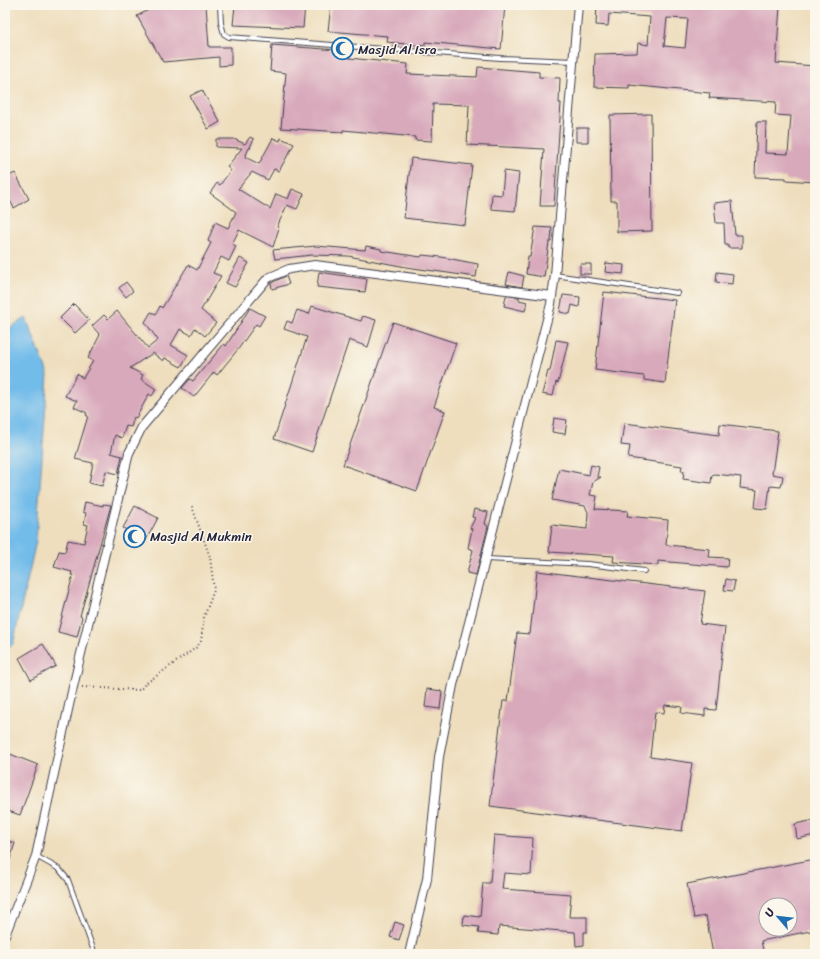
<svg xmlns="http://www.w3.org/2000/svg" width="820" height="959" font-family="Sriracha,sans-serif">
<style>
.water{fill:#72bcea;stroke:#4a6f92}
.building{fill:#d8a9bb;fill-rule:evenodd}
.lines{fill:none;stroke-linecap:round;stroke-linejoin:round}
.service-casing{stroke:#413e4e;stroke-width:6}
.minor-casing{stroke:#413e4e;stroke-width:10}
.path{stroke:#413e4e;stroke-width:2;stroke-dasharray:1 3;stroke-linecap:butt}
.service{stroke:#fff;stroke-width:4}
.minor{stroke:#fff;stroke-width:8}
.labels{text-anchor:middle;stroke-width:3;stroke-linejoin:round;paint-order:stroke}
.poi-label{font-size:13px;fill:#22223b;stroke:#fbf7ec;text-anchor:start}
</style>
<rect width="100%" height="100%" fill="#fbf7ec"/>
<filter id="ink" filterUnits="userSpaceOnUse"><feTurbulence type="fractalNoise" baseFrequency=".025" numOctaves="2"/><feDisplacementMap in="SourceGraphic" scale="8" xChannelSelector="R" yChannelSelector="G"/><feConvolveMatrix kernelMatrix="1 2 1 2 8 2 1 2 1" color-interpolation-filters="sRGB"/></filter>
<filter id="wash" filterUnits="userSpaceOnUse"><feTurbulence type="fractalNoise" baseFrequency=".012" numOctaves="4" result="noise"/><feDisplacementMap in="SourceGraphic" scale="16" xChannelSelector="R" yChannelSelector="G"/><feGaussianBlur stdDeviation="0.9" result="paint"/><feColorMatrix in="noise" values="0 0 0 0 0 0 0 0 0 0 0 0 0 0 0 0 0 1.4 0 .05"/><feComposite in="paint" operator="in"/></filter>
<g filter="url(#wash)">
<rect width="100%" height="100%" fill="#eedebd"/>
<!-- water -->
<path class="water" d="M26,318L48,374L36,541L13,644L5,649V331Z"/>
<g id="blocks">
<!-- building -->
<path class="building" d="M158,5H206L209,47H231V65L219,66V57L163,62L137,16Z
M235,5H305L303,28L233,25Z
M331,5H505L501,49L425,42V46L387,42L388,36L328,31Z
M597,5L780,6L776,63L815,66V182L786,180V178L755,177L757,122H766L765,153L788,154L791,116L775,115L776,102L709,98L710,93L629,85V88L594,87L595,54L637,53L638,43L648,45L650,17L609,14L608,26L596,25ZM667,18L688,19L685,48L664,46Z
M272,45L350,51L349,58L408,64L407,74L477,77L478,67L539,72V77L560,78L559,103H561L554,206H540L544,149L467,145L469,105L433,104L432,141L415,140V137L343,130V132L281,128L286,73L270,71Z
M202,90L220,122L208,129L190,96Z
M651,114L652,231L617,232V201H611L610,115Z
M576,128H588V142H576Z
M250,137L254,139L250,147L251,148H249L245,157L259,164L273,138L280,141L281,138L294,144L279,171L274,169L268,180L252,172L238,189L270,209L276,194L288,199L292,189L304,194L297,209L287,205L277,227L279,228L273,247L239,230L232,244L236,246L229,261L221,257L213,273L221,276L201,310L216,323L205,336L195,328L191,335L180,329L171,345L188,355L181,367L165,358L163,361L153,353L130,368L143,375L141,379L156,389L152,396L149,394L136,418L134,417L131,427L126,426L122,438L115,435L111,453L122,456L118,474L106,471L102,486L89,483L93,463L75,459L88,416L86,415L87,413L74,407L77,401L65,396L77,374L83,378L93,361L88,358L100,335L92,326L104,315L108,319L117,311L148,348L158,340L145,322L151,312L156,314L160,306L162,308L188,265L197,270L211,243L208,241L215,222L228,228L236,212L210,193L217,183L220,185L231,170L227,167L242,148L216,147V139H234L245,144Z
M411,158L472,165L465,225L404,218Z
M504,171L519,173L515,211L491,209L492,194L502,195Z
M15,173L29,199L14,208L5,191V178Z
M732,201L735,235H742V248H728V245H725L724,223H716L714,203Z
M535,227L552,228L551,242H549L544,277L526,274L528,257H530Z
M316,246L365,250L366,246L381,249V251L421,257L422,255L441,257L478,264L476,277L406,267L348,256L312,255L275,259L273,250Z
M240,258L249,263L235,287L226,283Z
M606,263L624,265L623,274L605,272Z
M580,264H591V274H580Z
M319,272L367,279L365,292L317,287Z
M509,272L524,276L522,287L506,284Z
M717,272L733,274L732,284L716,282Z
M286,276L289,284L272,289L271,283Z
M126,282L133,291L126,297L119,288Z
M604,292L675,300L665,383L644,380V376L595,370Z
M563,295L580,297L579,307L572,305L570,314L560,312Z
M506,296L519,297V300L527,302L525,311L504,306Z
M74,304L89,320L75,333L60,318Z
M312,306L361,321L363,316L376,320L368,347L349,340L312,452L274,439L307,337L284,329L287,321L292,323L297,310L309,314Z
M250,308L265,316L259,326L256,324L239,348L217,375L214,372L194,397L182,388L190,379L193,381L224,344L226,346Z
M393,322L456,343L434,407L445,411L417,491L343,465Z
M556,340L568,342L558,383L556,382L553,396L542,394L548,371H550Z
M554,418L567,420L565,434L552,432Z
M624,423L719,435L720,424L778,431L772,474L783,476L781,487L770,486L767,509L755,508L757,490L740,488L741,477L715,474L712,475L711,483L683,479L684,471H681L682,466L628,458L630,446L621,445Z
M591,465L599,467L597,477H601L593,482L590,495L597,496L595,509L628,511L627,516L668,520L666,545L710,549L709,557L728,558L727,567L658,561V565L613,562L614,556L549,552L552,525L587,529L588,512L585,506L552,500L559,469L589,475Z
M85,502L103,506V504L111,505L80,616L82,617L77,637L58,632L73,575H71L72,572L54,567L59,551L65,552L68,540L84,543L88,525L84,524L86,513L83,512Z
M135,506L158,518L146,540L123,528Z
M474,509L488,512L485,524L488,526L476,575L467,573L473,550L468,548L472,529L470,528L475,518L472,517Z
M537,571L705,591L700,624L725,627L716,710L705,709V716L681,713L682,707L665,705L664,713L655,712L650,757L692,763L682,831L490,806L503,701H508L517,633L530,634Z
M726,579L735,581L733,591L724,590Z
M43,644L56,666L31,680L19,658Z
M427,689L442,691L440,709L425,707Z
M5,752L38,765L20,815L5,810Z
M815,820V835L797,839L795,824Z
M494,835L533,838L531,875L504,873L502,889L571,894L569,917H587V932H584V945L576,946L575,932L499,926L498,935L478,933L479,927L463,925L464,915L480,917L483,883H490Z
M5,840L15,843L7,869H5Z
M815,859V930L761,941L764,954H713L706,916L694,918L687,884ZM766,905H790V929H766Z
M395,922L404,925L399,940L390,937Z"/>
</g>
</g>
<g filter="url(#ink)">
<use href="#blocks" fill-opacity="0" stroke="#413e4e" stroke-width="1"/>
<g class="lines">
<defs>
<path id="service" d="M220,5L221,23L224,34L229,37L500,58L574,61
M555,275L677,293
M487,559L588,564L644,571
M36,856L59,869L68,880L95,954"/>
<path id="minor" d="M5,935L36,856L73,687L129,453L142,427L268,278L289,269L315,265L552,296
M409,954L427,879L439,757L453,685L551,304L555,275L578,5"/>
</defs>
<!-- service casing -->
<use href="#service" class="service-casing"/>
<!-- minor casing -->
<use href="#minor" class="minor-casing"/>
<!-- path -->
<path class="path" d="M82,687L140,690L145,684L197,647L201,641L204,617L214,590L210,557L191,504"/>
<!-- service -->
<use href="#service" class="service"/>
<!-- minor -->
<use href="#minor" class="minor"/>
</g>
</g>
<!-- icons -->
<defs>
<symbol id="mosque-ring" viewBox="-11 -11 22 22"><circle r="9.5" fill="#fbf7ec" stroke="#1f6fb2" stroke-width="1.5"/><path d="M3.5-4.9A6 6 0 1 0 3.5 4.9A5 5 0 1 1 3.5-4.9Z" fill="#1f6fb2"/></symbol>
</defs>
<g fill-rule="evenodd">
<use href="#mosque-ring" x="330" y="36" width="25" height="25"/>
<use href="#mosque-ring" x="122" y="524" width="25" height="25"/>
</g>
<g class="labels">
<!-- poi labels -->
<g class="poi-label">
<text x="358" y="54">Masjid Al Isra</text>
<text x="150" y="541">Masjid Al Mukmin</text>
</g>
</g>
<!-- margin -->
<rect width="820" height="959" fill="none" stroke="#fbf7ec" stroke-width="20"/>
<!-- north arrow -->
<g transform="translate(778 917) rotate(298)"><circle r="19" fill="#fbf7ec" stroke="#a4a2a5"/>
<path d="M0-3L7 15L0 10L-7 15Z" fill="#1f6fb2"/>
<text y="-6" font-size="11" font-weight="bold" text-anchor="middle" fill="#22223b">U</text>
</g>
</svg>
